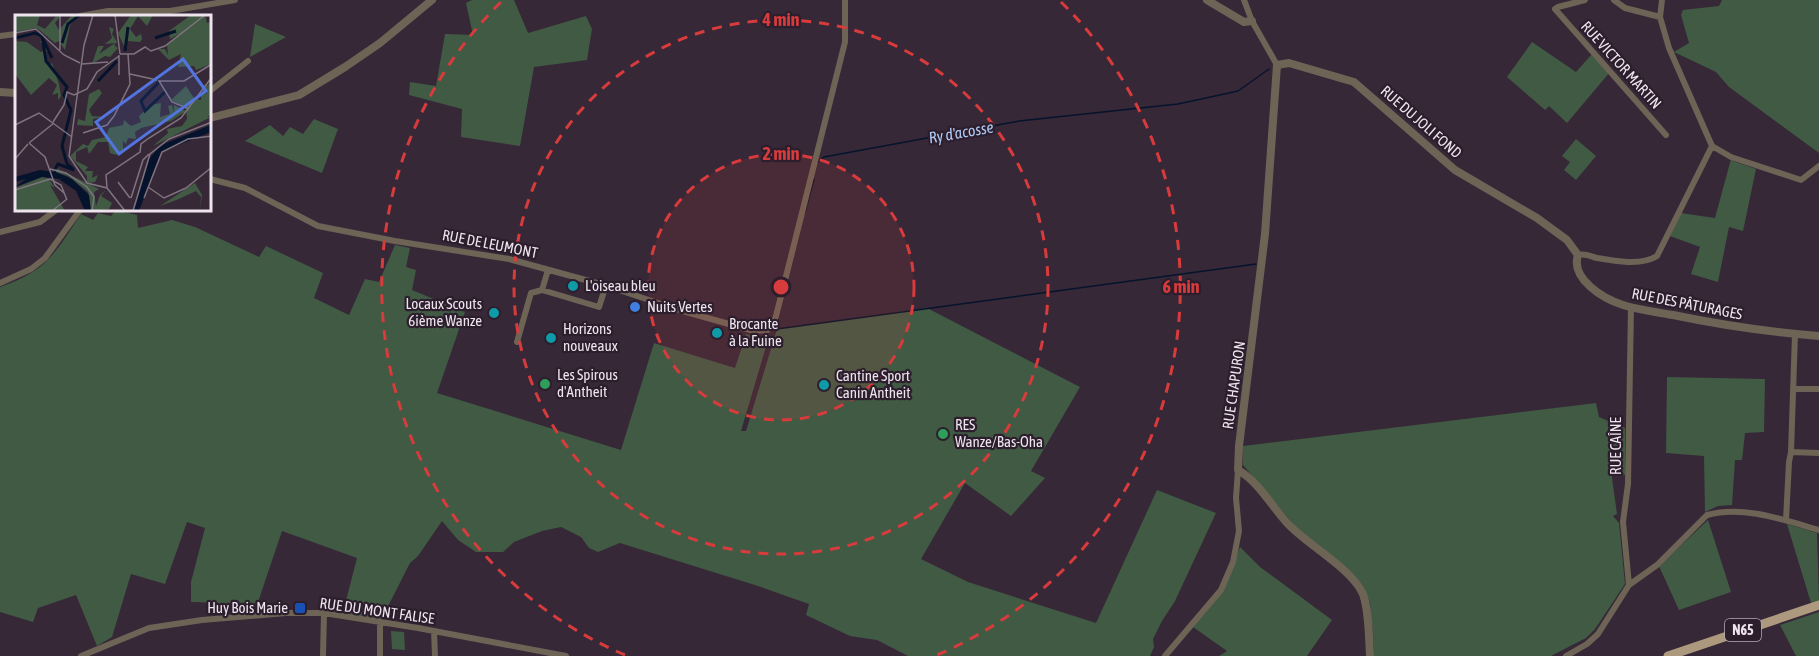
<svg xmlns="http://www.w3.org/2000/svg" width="1819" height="656" font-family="'Asap Condensed',sans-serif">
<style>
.green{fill:#405a44}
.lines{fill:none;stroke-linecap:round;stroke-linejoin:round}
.stream{stroke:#05142c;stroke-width:1.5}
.minor{stroke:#6d6456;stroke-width:6}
.tertiary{stroke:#6d6456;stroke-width:8}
.primary{stroke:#ad997d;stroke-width:9}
.ring{fill:none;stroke:#d83b3c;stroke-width:3;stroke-dasharray:10 8}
.culture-dot{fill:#0f9aa8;stroke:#2c1e2c;stroke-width:2}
.shop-dot{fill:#3f7fe0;stroke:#2c1e2c;stroke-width:2}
.leisure-dot{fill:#2e9e5b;stroke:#2c1e2c;stroke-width:2}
.transit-dot{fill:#1a4fb4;stroke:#2c1e2c;stroke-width:2}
.labels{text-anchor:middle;stroke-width:4.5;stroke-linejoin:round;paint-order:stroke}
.shield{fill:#2c1e2c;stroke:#b4a9b4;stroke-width:1.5}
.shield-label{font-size:14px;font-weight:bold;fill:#eee4ee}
.street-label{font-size:15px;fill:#eee4ee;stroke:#2c1e2c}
.poi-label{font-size:15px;fill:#eee4ee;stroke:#2c1e2c;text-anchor:start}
.water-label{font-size:16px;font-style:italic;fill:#afcaf5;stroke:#2c1e2c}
.inset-river{fill:none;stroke:#05142c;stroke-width:3}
.inset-road{fill:none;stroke:#807380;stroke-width:1.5}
.view{fill:#5174de;fill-opacity:0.15;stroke:#5174de;stroke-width:3}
.inset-edge{fill:none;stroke:#eee4ee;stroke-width:3}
.centre{fill:#d83b3c;stroke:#2c1e2c;stroke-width:3}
.ring-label{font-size:18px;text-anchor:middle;font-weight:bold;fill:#d83b3c;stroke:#2c1e2c;stroke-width:4.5;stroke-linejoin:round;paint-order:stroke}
</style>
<rect width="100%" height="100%" fill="#362837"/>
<!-- green -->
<path class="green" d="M472,0H514L528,33L586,16L592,29L587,60L534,67L520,146L461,137L462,109L409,95L410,82L436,86L445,34L473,35L466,3Z
M1722,0H1819V153L1729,87L1716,72L1674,52L1689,43L1681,15L1683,10L1719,6Z
M255,24L286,37L250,57Z
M1532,42L1576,72L1592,54L1610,72L1567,123L1549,106L1545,110L1507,77Z
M314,119L338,129L322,173L245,141L270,125L283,136L290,127L303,134Z
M1576,139L1596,156L1576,180L1564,170L1570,162L1562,156Z
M1731,159L1733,161L1756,169L1743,231L1729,227L1718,282L1691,274L1700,247L1670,236L1681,213L1715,218Z
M116,210L137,215L138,228L172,220L195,227L259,257L266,246L323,273L314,298L349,315L365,279L379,282L395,245L410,248L406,267L416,270L412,290L465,312L437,393L621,450L654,343L735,368L746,334L768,340L741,431H746L777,329L927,308L1080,387L1031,471L1045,478L1011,516L965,483L921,559L968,582L1096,623L1157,490L1216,513L1175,601L1162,621L1153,639L1154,647L1150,656H908L877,640L850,636L806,615L809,604L758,586L620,543L598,552L589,548L581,537L561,527L542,531L514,542L503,552H476L458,540L442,521L418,556L410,563L380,622L342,616L357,558L282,531L253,617C244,615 239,610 230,608C217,603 204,602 191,602V582L205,528L187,522L165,584L131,574L112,637L97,646L76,595L38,608L33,622L0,612V287C47,271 55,253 81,214L93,220L98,213L111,216Z
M1667,377L1765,379L1764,432L1745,433L1742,460H1735L1732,505L1718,506L1705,512L1704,456L1666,453Z
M1596,403L1599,417L1625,428V475L1611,471L1617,514L1613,516L1619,523L1625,584L1595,629L1586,638L1551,656H1374L1373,633L1370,603L1362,584L1295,526L1243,465V446Z
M1708,520L1731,592L1679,610L1659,566Z
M1787,524L1817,533L1819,601L1811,603Z
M1240,547L1260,567L1332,620L1307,656H1219L1227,651L1193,627L1224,589Z
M1819,612V656H1796L1780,625Z
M391,631L404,632L405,650L392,649Z"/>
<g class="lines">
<!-- stream -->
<path class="stream" d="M818,162L824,157L1019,121L1178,104L1238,91L1269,69
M805,212L814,179
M778,318L777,329L1256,264"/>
<!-- minor -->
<path class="minor" d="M1244,0L1252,21L1277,65
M1585,0L1558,7L1555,9L1666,135
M1614,0L1625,8L1660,17
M80,16L108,11H170L235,0
M0,36L16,34
M210,91L248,61
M1712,146L1731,157L1801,180L1819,166
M210,179L245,188L318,226L395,241L509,259L604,285L679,310L754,331L768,330L773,325L776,316L845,42V0
M0,232L40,222L56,210
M1578,255C1585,253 1590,256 1597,258C1614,261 1642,266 1657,256L1712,146L1669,48L1660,17L1662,0
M548,270L542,290L599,307L606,285
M0,283L31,269L45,258L80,210
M517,342L531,293L542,290
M1793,389H1819
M1791,452L1819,453
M1786,520L1789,462L1791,452L1795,334
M1629,585L1623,522L1628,484L1631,307
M380,622V656
M434,631L435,656
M81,656L149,628L202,620L286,613H324L418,628L566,656
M323,656L324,613
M1165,656L1221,590L1233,562L1239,531L1236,498L1238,470
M1566,656L1587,644L1598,634L1629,585L1657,565L1707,515C1744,505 1784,520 1819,530"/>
<!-- tertiary -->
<path class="tertiary" d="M1207,0L1244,22L1252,21
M0,92L16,93
M210,118L299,95L345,67L380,43L432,0
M1370,656C1369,640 1369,606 1362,592C1350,568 1308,545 1288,524C1272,507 1259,482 1238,470L1239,446L1265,234L1277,65L1289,63L1354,82L1455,170L1537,218L1567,240L1578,255C1570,279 1604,299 1623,305C1639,310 1656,312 1673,315C1721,325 1769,332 1819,336"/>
<!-- primary -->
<path class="primary" d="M1668,656L1819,605"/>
</g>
<!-- distance rings -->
<circle cx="781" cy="287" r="133" fill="#d83b3c" fill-opacity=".12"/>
<g class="ring">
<circle cx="781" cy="287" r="133"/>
<circle cx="781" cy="287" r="267"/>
<path d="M625 655A400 400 0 0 1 501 2M1061 2A400 400 0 0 1 937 655"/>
</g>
<!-- markers -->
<g class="culture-dot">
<circle cx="573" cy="286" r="6"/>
<circle cx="494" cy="313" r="6"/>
<circle cx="717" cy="333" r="6"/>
<circle cx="551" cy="338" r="6"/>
<circle cx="824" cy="385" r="6"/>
</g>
<circle class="shop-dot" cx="635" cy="307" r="6"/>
<g class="leisure-dot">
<circle cx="545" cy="384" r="6"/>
<circle cx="943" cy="434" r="6"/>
</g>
<rect class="transit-dot" x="294" y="602" width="12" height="12" rx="3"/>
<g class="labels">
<!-- shield labels -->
<rect class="shield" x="1725" y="619" width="36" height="22" rx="4.5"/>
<g class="shield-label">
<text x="1743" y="635">N65</text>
</g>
<!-- street labels -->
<g class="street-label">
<text transform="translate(1621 65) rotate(48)" y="5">RUE VICTOR MARTIN</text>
<text transform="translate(1421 122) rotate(41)" y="5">RUE DU JOLI FOND</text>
<text transform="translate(490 244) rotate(11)" y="5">RUE DE LEUMONT</text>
<text transform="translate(1687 304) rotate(11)" y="5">RUE DES PÂTURAGES</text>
<text transform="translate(1234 385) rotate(-82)" y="5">RUE CHAPURON</text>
<text transform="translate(1616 446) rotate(-90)" y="5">RUE CAÎNE</text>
<text transform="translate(377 611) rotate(8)" y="5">RUE DU MONT FALISE</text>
</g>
<!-- poi labels -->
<g class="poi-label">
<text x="585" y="291">L'oiseau bleu</text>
<text x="482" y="309" text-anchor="end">Locaux Scouts<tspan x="482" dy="17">6ième Wanze</tspan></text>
<text x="647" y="312">Nuits Vertes</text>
<text x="729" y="329">Brocante<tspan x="729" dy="17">à la Fuine</tspan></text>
<text x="563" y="334">Horizons<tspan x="563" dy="17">nouveaux</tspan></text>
<text x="557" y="380">Les Spirous<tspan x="557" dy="17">d'Antheit</tspan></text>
<text x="836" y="381">Cantine Sport<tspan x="836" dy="17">Canin Antheit</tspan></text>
<text x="955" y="430">RES<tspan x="955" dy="17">Wanze/Bas-Oha</tspan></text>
<text x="288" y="613" text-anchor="end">Huy Bois Marie</text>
</g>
<!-- water labels -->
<g class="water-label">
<text transform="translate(961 132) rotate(-10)" y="6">Ry d'acosse</text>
</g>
</g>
<!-- overview -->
<g transform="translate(15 15)">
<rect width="196" height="196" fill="#362837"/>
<path d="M0,0H25L22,10L30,14L41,1L45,2L40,8L44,15L57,0H67L55,10L50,35L44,26L40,28L22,13L0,17ZM116,0H138L132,11L123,1L115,14L121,22L126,19L127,24L125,27L112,26L109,31L103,18ZM176,0H190L192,8L196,7V49L181,55L179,51L163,52L166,39L154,45L143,34H150L153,40L152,29L164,19L155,24L154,16ZM94,12L99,14L97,19L102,27L99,30L103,33L95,42L90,41L77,49L83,31H89L84,39L100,28L90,29L97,23ZM28,25L35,39L31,36L29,39L34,50L37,48L44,69L46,81L43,85V78L37,80L42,70L34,63L16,80L0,59V26L12,27L26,37L30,35L25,26ZM196,67V100L192,102H196L138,131L153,118L152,114L167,111L172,104L171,93L156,85L171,71L179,83L186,85V80L192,78L185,70L190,72ZM84,74L87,78L74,95L77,101L89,102L78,104V111L62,110L63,104L70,106L74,79ZM146,88L145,102L155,99L153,91L157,90L159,99V90L171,96L156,106L126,113L120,117L121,124L113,123L111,129L108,126V135L101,140L95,138L93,127H83L74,139L72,132L61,137V146L73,152L70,156H78L77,163L83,160L80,167L72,168V161L55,141L68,129L73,131L77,125L91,122L94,113L108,110L109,105L116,111L126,107L124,101L136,90ZM39,152L84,174L79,177L81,191L85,180L91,175L86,181L97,188L94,194L76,196L73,177L53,161L40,157ZM27,162L45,165L34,164L40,173L35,170L50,196H0V173ZM180,168L187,180L185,196L186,182L181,176L164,184L145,191Z" fill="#405a44"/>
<path d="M196,110V117L146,137L124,196H118L134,144L146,130ZM40,152L41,157L57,164L74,180L76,196H70L61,176L44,164L27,162L0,172L11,164L0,167V162L25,155L39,157Z" fill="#05142c"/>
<path class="inset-river" d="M0,23L20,18L27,21L31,46L52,72L49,80L56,95L47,131L52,149L59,155L43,149L40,154M140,23L161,16M28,24L37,43M47,28L53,9L65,0M110,36L113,12M83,66L102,46M144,67L126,86L130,96L150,77"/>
<path class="inset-road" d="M78,0L69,30L54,141L72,168L92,173L110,196M100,0L105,39M0,18L21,14L49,40L65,48M45,35V0M105,39H119L130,32L136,36L150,31L190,0M67,49L93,47M115,59L142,65M104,60V40M174,94L157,87L144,66H169L197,49M38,107L49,90L52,77L59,80L72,74L82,57L104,41M0,110L24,98L57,122M68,118L92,110L99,101L115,69L113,39M14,128L39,108M14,128L30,142L40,170L49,178M0,144L13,129M35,154L51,158L72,172L79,182L77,196M103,167L115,183M133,172L149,183L171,173L197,152M92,173L91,160L125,137L126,129L134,123L166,103L197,62M0,175L35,164L46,170L52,185M116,183L128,145L134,139M129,183L147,137L173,124L197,121M37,196L52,184M118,196L135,139L154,124L197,107"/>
<path class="view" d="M168,44L191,76L104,139L81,107Z"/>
<rect width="196" height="196" class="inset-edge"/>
</g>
<circle cx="781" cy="287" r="9" class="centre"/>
<g class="ring-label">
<text x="781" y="26">4 min</text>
<text x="781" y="160">2 min</text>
<text x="1181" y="293">6 min</text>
</g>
</svg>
